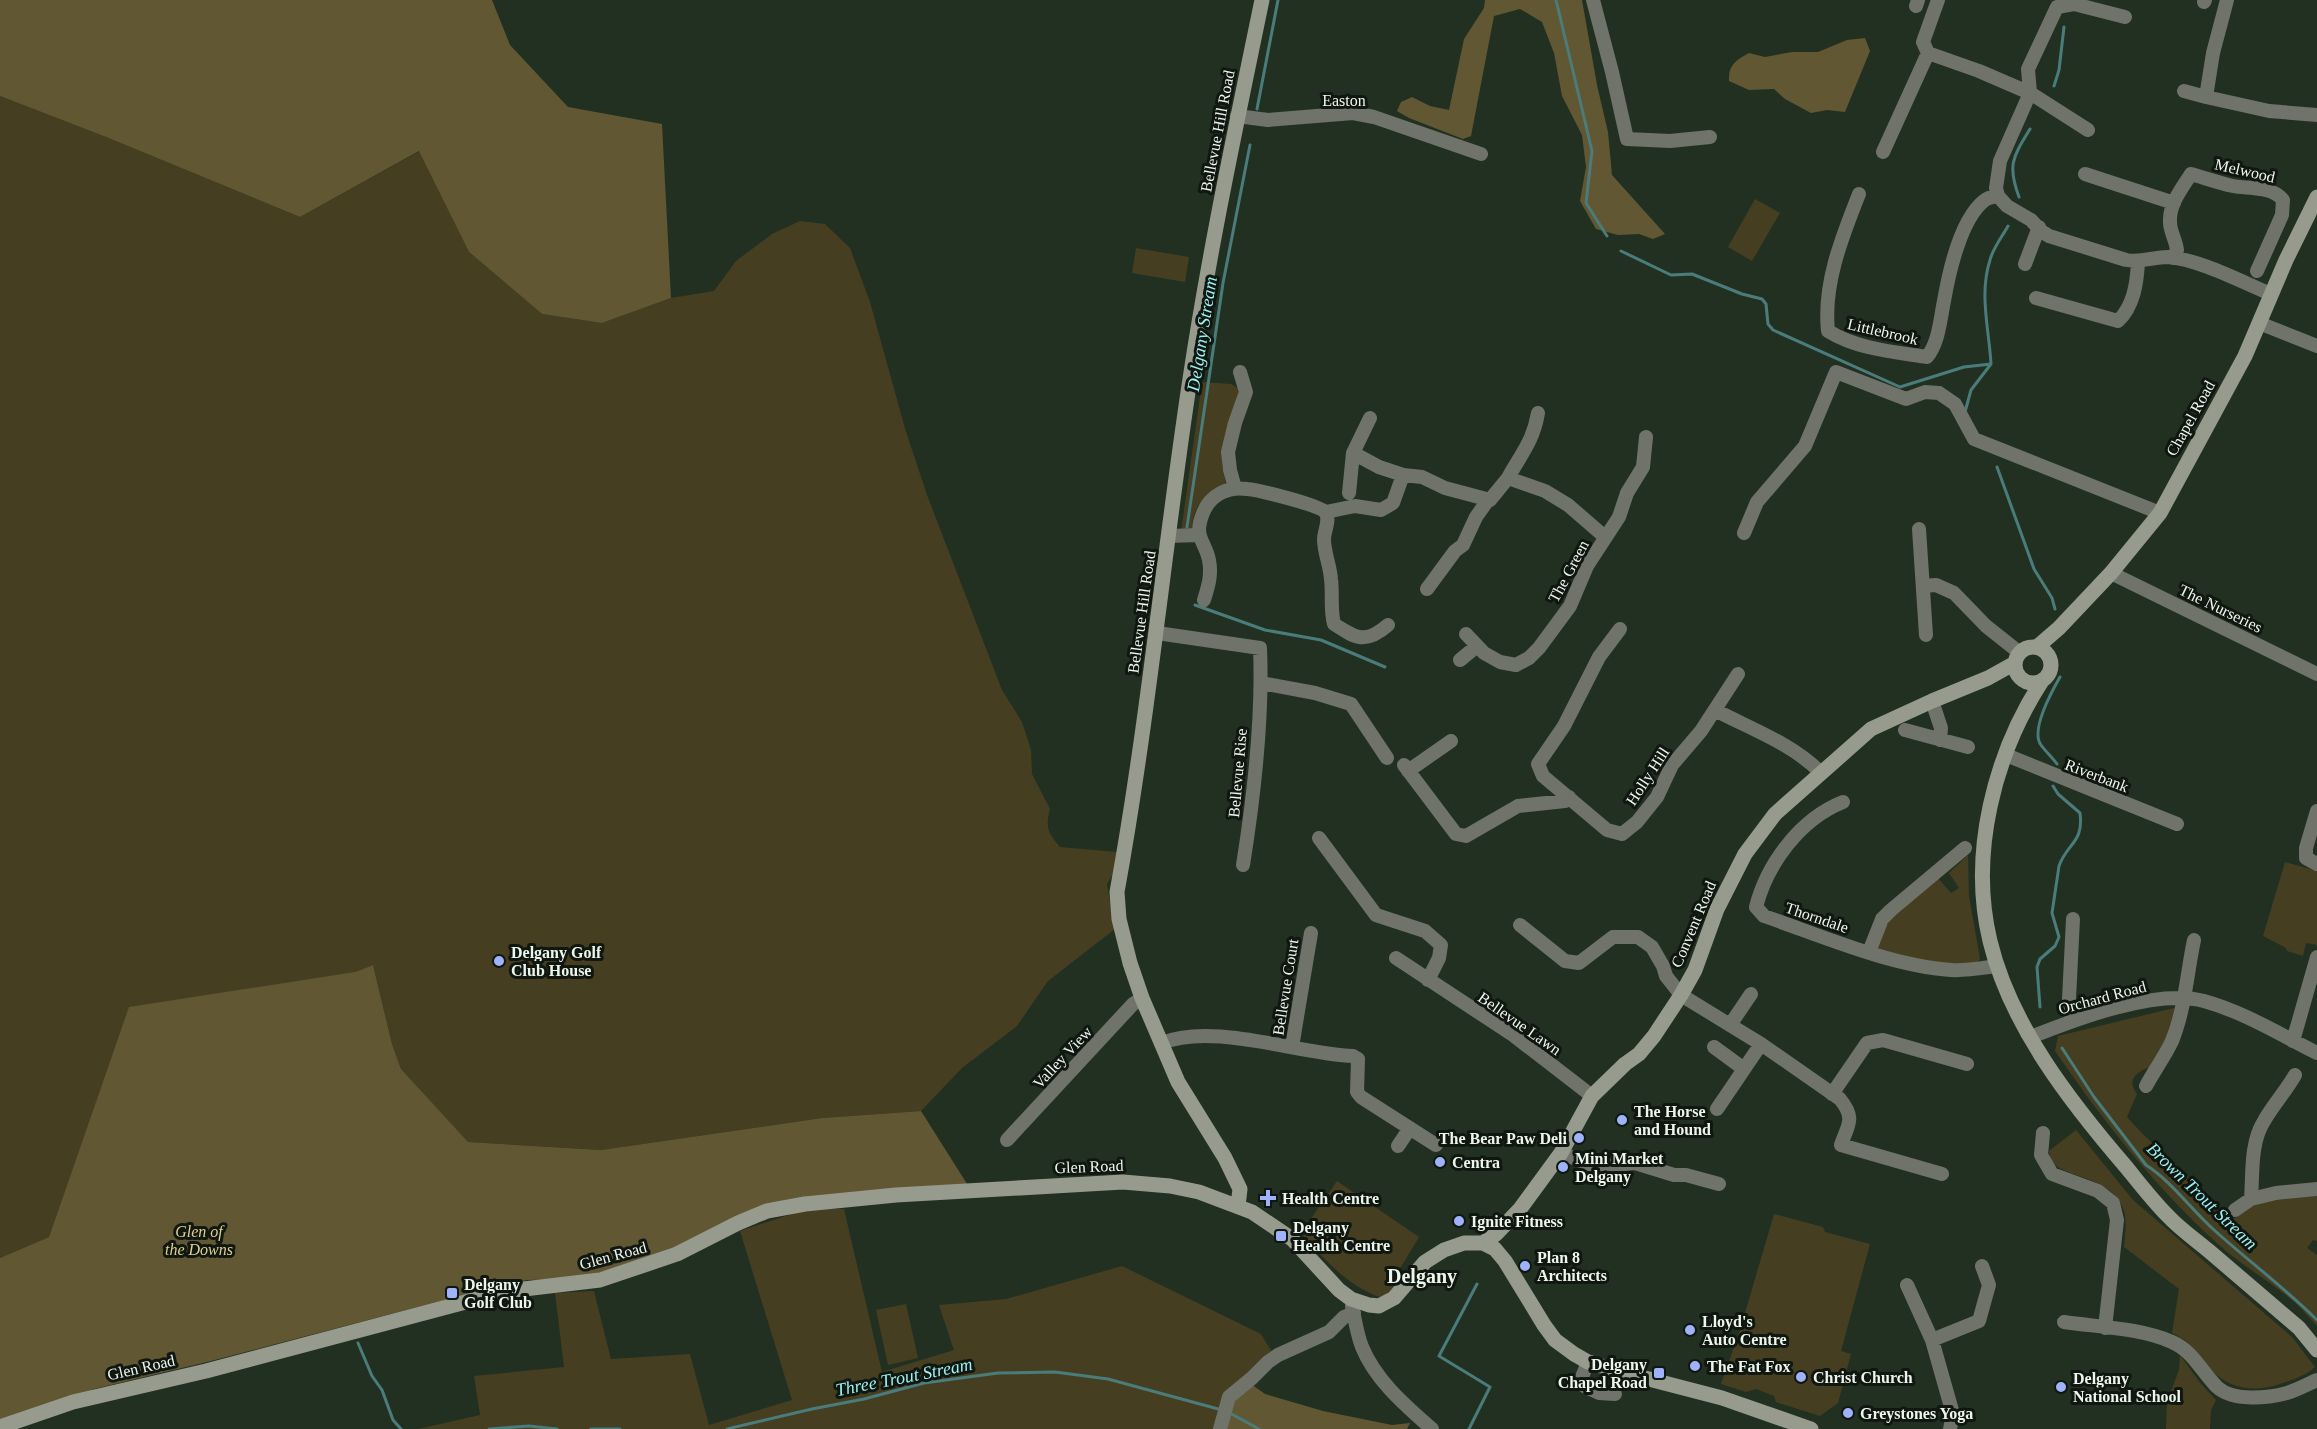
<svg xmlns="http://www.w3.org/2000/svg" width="2317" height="1429" font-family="Georgia,serif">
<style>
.green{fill:#463e20}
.forest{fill:#615733}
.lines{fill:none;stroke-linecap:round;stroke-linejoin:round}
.stream{stroke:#4a7c7c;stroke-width:3}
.street{stroke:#70736a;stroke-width:14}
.secondary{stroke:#979b8e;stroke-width:15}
.poi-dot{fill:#9fb3fd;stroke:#101610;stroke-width:2}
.labels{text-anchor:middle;stroke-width:6;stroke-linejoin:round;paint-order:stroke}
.street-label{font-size:16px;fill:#edf6ed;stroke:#101610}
.poi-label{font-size:16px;font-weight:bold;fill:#edf6ed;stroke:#101610;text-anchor:start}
.park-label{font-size:16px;font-style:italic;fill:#e0cf8f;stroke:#101610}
.water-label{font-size:18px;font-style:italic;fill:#9bf2f2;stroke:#101610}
.quarter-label{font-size:20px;font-weight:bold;fill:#edf6ed;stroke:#101610}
</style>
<rect width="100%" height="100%" fill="#223022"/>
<!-- green -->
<path class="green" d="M0,96L106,137L300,217L420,151L469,252L542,314L602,323L671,298L714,291L736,261L772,234L800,221L825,224L850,248L870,302L906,432L927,495L1002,690L1022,722L1031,750L1032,774L1050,809C1045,827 1048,833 1060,847L1117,852L1115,871L1107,884L1115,929L1048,981L1017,1026L962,1068L921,1111L822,1118L601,1150L467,1142L401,1069L392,1044L373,965L355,972L49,1327L126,1017L49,1237L0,1258Z
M1755,199L1780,213L1752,261L1728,247Z
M1136,248L1189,257L1185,282L1132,273Z
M1202,382L1231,384L1238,388C1242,398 1223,443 1222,461C1222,469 1225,478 1226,485C1203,497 1193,503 1192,531L1181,532Z
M1968,855L1969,896L1979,953L1980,959L1976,964L1934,963L1878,949C1877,917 1915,895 1938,878L1951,893L1959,888L1949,873Z
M2285,862L2317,871V945L2306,943L2303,956L2287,951L2286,948L2263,936Z
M2174,1008L2176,1013L2172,1032L2152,1066C2139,1071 2125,1078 2137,1094L2127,1117C2150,1144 2179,1164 2201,1192L2203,1190L2229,1222L2253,1206L2267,1201L2317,1196V1241L2313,1240L2307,1248L2317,1255V1326C2309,1318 2301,1307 2292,1300C2268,1280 2241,1265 2218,1244C2155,1187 2103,1121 2055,1051L2058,1036Z
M2076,1130L2133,1200L2292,1337L2315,1367C2304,1377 2291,1380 2277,1385C2254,1392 2230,1389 2212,1371C2197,1356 2195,1343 2172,1333L2179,1289L2124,1247C2125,1234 2128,1218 2122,1206C2106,1170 2050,1181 2049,1151Z
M1337,1181L1419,1237L1395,1277L1401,1281L1382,1298C1347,1286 1324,1259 1301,1233Z
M807,1209H844L882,1372L954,1350L939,1305L1006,1299L1122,1266L1261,1334L1273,1354L1216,1429H418L480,1415L474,1376L564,1367L555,1293L594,1291L611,1359L690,1354L709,1425L792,1400L740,1231Z
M1774,1214L1823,1227L1825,1232L1870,1244L1841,1351L1851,1354L1838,1403L1820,1416L1776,1402L1774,1396L1756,1389L1746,1392L1721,1384L1740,1330Z
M906,1304L918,1358L888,1365L876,1310Z
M2180,1355L2201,1384L2216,1400L2211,1410L2210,1429H2166L2167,1402L2179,1370Z"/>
<!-- forest -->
<path class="forest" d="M0,0H492L510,45L568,107L662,124L671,298L602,323L542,314L469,252L419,151L300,217L106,137L0,96Z
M1485,0H1582L1597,85L1608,132L1612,175L1665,234L1653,239L1639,234L1618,235L1596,229L1580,201L1586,167L1582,135L1562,96L1554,53L1542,22L1520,9L1494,16L1471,136L1463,139L1409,118L1397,111L1401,102L1412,97L1430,106L1449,110L1464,39L1484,8Z
M1865,38L1870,51L1845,112L1827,110L1811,113L1785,99L1774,89L1749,90L1729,81C1728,65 1736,60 1749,53L1765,57L1792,52H1818L1847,40Z
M373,965L392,1044L401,1069L468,1142L601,1150L822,1118L921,1111L969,1187L830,1197L598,1273L569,1279L527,1280L433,1303L207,1362L94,1389L0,1424V1258L49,1237L129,1007L355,972Z
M1251,1384L1265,1394L1323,1411L1392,1425L1410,1423L1407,1429H1224L1231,1398Z"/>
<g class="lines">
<!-- stream -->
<path class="stream" d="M1556,0L1592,151L1586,203L1607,236
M2054,86L2059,70L2064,27
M1257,109L1278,0
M2019,197C2007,165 2013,157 2030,129
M1621,251L1671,275L1692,274L1742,294L1762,299L1766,304L1768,324L1773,330L1900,387L1964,367L1991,364
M1965,412L1971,390L1991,364C1989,329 1979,294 1990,260C1993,248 2002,237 2008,226
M1997,467L2034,569L2052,598L2055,609
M1187,527L1223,283L1250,145
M1195,605L1265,630L1321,640L1385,667
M2057,764C2052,757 2046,752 2041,745C2030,730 2052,691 2060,677
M2040,1007L2037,967L2040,959L2055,946L2059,937L2052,913L2059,866C2067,843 2084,843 2080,813L2058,794L2053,786
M2062,1048L2094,1097L2146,1165C2171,1181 2190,1208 2213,1229C2247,1260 2284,1287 2317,1320
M358,1343L372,1376L382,1390L393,1420L401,1429
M1228,1412L1259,1429
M489,1429L529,1426L557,1429
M591,1429H620
M727,1429L812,1409L864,1399L924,1383L998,1373L1055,1372L1108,1379L1222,1410
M1469,1429L1490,1387L1439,1356L1477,1284"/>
<!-- street -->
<path class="street" d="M1593,0L1612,72L1627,139L1670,141L1710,137
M2204,2L2205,0
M1916,6L1918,0
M2125,17L2074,4L2057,7L2028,69L2030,93L2000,161L1996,188L1998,196L2007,206L2031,220L2041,231L2049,236L2126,260C2141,263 2153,257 2168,257C2198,259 2242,282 2271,294
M1928,53L1923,42L1938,0
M2184,91L2206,97L2213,53L2227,0
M2206,97L2269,111L2317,115
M1237,116L1268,120L1353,113L1374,117L1481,154
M1883,152L1928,53L1979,71L2030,93L2088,130
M2085,174L2174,203
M1859,194C1842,237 1823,284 1828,331C1857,349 1894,352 1927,357C1939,342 1940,320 1944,301C1949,272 1961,218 1985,200C1989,197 1994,197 1998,196
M2173,258L2177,250C2176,240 2170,232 2170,222C2169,204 2182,188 2191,174C2205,178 2219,183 2233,186C2248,189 2272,186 2283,200L2282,215L2257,271
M2025,264L2039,227
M2036,298L2118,321C2134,306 2137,282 2138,262
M2259,323L2317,346
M1353,453L1379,467L1403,475L1422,477L1445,488L1490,500L1508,478L1545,491L1568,505L1605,537
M1508,478C1521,454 1533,442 1538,413
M1235,488L1230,470L1228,452L1235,423L1246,392L1240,372
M1349,493L1353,453L1370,418
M1326,512L1355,506L1381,510L1393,503L1403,475
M1919,529L1926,635
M1744,533L1757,502L1805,446L1836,372L1906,399L1925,392L1939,393L1955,404L1974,439L2160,513
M1169,536L1199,535
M2111,573L2317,674
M1923,586L1936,585L1954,593L1986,626L2020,653
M1427,589L1455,551L1463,545L1476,517L1488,500
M1204,600C1208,587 1212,575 1209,560C1205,540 1193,538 1203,513C1210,495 1228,486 1247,489C1259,490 1319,505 1325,512C1331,519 1324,531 1324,539C1324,553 1330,565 1331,579C1333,595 1330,609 1334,624C1357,639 1366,644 1388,625
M1620,629L1599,657L1564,726L1538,764L1543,776L1607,830L1622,834L1637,822L1657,797L1672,765L1701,731L1738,674
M1157,633L1260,648C1263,718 1254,796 1243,865
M1466,634L1484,653L1500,662L1516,665L1529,658L1539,648L1570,606L1587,566L1619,517L1627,493L1643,467L1646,437
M1460,660L1477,646
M1261,683L1315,693L1351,704L1387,758
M1932,701L1941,728L1940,740
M1715,710C1751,729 1793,744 1821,773
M1905,730L1968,747
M2006,755L2177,824
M1404,765L1456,834L1466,836L1518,806L1565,801L1569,797
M1408,771L1451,741
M1843,802C1800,819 1767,864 1756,907L1764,916C1822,936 1891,966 1951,970C1966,971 1982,968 1997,966
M2317,811L2306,848V858L2317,864
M1319,838L1376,915L1425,931L1441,945L1439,958L1428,980
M1520,925L1565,961L1579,963L1613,937H1638L1652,947L1663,966L1666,976L1681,995L1761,1044L1840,1099C1856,1119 1848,1124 1841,1145L1942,1174
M1869,952L1882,919L1891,910L1965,848
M1396,958L1513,1035L1592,1096
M2072,1021L2069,999L2073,919
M1730,1025L1751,994
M2031,1037C2076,1019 2157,988 2204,1001C2244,1012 2281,1035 2317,1053
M2293,1041L2317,957
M1162,1043C1212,1022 1299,1054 1353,1056L1358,1059L1357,1092L1361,1097L1436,1145
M1292,1047L1311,933
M1714,1047L1744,1069
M2146,1086C2154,1071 2165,1056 2172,1041C2185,1009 2187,973 2194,940
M1832,1094L1867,1043L1883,1040L1967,1064
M1717,1109L1761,1044
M2043,1133L2041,1155L2052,1174L2098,1191L2113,1203L2117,1220L2105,1328
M1007,1140L1133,1004L1142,998
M1398,1146L1410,1128
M1561,1153L1589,1164L1604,1166L1635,1163L1674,1175H1686L1719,1184
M2251,1199C2253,1174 2250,1143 2264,1121C2273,1105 2286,1091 2295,1075
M2235,1210L2251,1199L2276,1193L2317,1189
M1907,1285L1932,1340L1953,1414L1950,1429
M1352,1306C1355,1320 1357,1334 1362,1347C1376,1381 1406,1406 1432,1429
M2064,1322C2098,1327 2141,1328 2172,1342C2193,1351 2201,1371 2217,1387C2233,1402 2268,1398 2287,1393C2297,1390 2308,1384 2317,1380
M1932,1340L1979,1321L1989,1285L1982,1266
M1588,1362L1582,1377L1584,1386L1599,1393L1615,1394
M1220,1429L1229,1397L1252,1378L1268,1362L1278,1355L1329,1332L1344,1317L1354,1313"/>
<!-- secondary -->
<path class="secondary" d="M2015 665a18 18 0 1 1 36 0a18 18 0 1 1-36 0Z
M2037,647L2059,628L2111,573L2160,513L2245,356L2286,260L2317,197
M2042,681C1994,755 1969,854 1990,941C2010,1025 2071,1103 2127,1168C2140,1184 2153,1201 2168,1216C2180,1229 2196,1240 2209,1251C2239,1277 2269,1302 2299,1328L2317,1350
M1238,1206L1240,1189L1225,1158L1178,1082L1142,998L1130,963L1119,919L1117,892C1148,722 1164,550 1190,379C1209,252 1236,126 1262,0
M1483,1243L1496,1234L1520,1209L1561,1153L1592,1096L1625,1064L1639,1054L1654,1036L1681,995L1695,970L1717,909L1745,854L1775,814L1871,729L1932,701L1988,678L2015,663
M0,1427L73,1402L206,1371L507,1291L600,1280L677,1254L738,1223L767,1211L805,1204L896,1195L1123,1182L1170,1186L1199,1192L1252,1212L1292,1239L1339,1290L1351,1299L1369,1305L1379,1306L1394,1298L1425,1262L1444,1250L1464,1243H1483L1495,1249L1505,1261L1544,1325L1555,1340L1574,1354L1588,1362L1618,1371L1722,1398L1811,1429"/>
</g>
<!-- markers -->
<g class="poi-dot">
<circle cx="499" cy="961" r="6"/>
<circle cx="1622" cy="1120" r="6"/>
<circle cx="1579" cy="1138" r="6"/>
<circle cx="1440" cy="1162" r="6"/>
<circle cx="1563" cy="1167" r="6"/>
<path d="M1265 1189h6v6h6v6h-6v6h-6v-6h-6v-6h6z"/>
<circle cx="1459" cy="1221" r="6"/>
<rect x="1275" y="1230" width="12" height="12" rx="3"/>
<circle cx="1525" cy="1266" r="6"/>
<rect x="446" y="1287" width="12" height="12" rx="3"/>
<circle cx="1690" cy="1330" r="6"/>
<circle cx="1695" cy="1366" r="6"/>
<rect x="1653" y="1367" width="12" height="12" rx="3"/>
<circle cx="1801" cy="1377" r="6"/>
<circle cx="2061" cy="1387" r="6"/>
<circle cx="1848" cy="1413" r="6"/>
</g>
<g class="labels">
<!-- street labels -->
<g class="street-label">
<text x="1344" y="106">Easton</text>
<text transform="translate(1217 131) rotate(-79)" y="6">Bellevue Hill Road</text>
<text transform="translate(2245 170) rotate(13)" y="6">Melwood</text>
<text transform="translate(1883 331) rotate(13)" y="6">Littlebrook</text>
<text transform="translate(2190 418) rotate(-61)" y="6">Chapel Road</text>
<text transform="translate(1568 571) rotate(-62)" y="6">The Green</text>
<text transform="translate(2221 608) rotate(26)" y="6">The Nurseries</text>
<text transform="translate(1141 612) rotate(-82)" y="6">Bellevue Hill Road</text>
<text transform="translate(1237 773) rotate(-85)" y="6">Bellevue Rise</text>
<text transform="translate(2097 775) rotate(21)" y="6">Riverbank</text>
<text transform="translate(1647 776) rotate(-57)" y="6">Holly Hill</text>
<text transform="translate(1817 917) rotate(19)" y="6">Thorndale</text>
<text transform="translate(1693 924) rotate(-67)" y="6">Convent Road</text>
<text transform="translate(1285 987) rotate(-81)" y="6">Bellevue Court</text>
<text transform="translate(2102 997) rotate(-15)" y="6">Orchard Road</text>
<text transform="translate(1520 1023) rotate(35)" y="6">Bellevue Lawn</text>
<text transform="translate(1062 1057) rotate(-47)" y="6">Valley View</text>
<text transform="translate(1089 1166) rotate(-2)" y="6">Glen Road</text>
<text transform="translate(613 1255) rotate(-15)" y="6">Glen Road</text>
<text transform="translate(141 1367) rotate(-13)" y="6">Glen Road</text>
</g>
<!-- poi labels -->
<g class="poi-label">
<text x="511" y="958">Delgany Golf<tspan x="511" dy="18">Club House</tspan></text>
<text x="1634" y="1117">The Horse<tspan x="1634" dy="18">and Hound</tspan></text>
<text x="1567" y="1144" text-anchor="end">The Bear Paw Deli</text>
<text x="1575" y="1164">Mini Market<tspan x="1575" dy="18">Delgany</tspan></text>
<text x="1452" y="1168">Centra</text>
<text x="1282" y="1204">Health Centre</text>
<text x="1471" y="1227">Ignite Fitness</text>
<text x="1293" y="1233">Delgany<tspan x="1293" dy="18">Health Centre</tspan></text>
<text x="1537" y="1263">Plan 8<tspan x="1537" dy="18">Architects</tspan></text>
<text x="464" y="1290">Delgany<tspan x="464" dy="18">Golf Club</tspan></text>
<text x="1702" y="1327">Lloyd's<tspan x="1702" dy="18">Auto Centre</tspan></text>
<text x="1647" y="1370" text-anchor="end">Delgany<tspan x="1647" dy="18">Chapel Road</tspan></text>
<text x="1707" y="1372">The Fat Fox</text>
<text x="1813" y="1383">Christ Church</text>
<text x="2073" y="1384">Delgany<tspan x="2073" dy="18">National School</tspan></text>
<text x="1860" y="1419">Greystones Yoga</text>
</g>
<!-- park labels -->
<g class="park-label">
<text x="199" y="1237">Glen of<tspan x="199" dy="18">the Downs</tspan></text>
</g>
<!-- water labels -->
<g class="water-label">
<text transform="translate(1202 334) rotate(-81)" y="6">Delgany Stream</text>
<text transform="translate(2202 1196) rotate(44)" y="6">Brown Trout Stream</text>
<text transform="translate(904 1377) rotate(-11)" y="6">Three Trout Stream</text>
</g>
<!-- quarter labels -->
<g class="quarter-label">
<text x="1422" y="1283">Delgany</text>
</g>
</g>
</svg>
